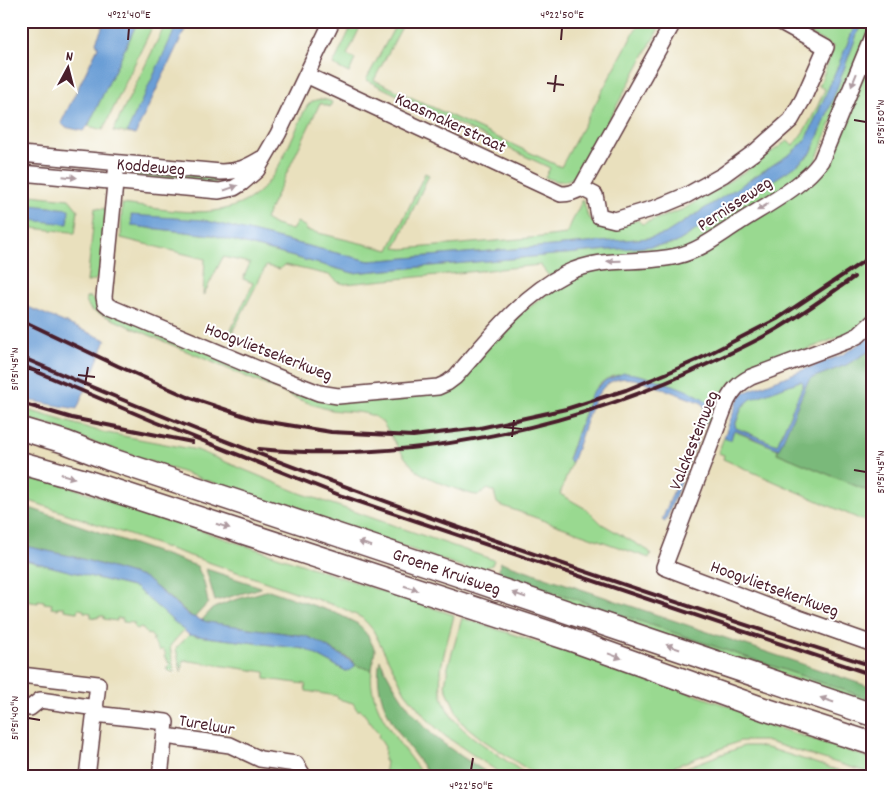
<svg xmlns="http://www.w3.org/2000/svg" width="894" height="798" font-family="Dekko,sans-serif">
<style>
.green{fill:#99d990;stroke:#727c5e}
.forest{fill:#7ab97a;stroke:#626c52}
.water{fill:#6a9ed6;stroke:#5a5e80;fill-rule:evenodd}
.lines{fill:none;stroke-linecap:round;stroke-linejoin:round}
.street-casing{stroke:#623c41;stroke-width:18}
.primary-casing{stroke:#623c41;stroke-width:25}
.street{stroke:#fff;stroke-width:15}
.primary{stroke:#fff;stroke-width:22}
.rail{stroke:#4a1f2b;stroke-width:4}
.oneway{fill:#ae9aa0}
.ticks{fill:none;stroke:#4a1f2b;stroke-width:2}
.labels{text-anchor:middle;stroke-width:4;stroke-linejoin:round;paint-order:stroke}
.street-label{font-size:18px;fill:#4a1f2b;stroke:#fff}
.neatline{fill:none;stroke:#4a1f2b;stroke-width:2}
.ticks-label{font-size:12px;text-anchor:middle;fill:#4a1f2b}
</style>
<rect width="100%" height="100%" fill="#fff"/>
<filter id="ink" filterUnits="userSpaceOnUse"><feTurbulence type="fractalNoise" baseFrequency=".02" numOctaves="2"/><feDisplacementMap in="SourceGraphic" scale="10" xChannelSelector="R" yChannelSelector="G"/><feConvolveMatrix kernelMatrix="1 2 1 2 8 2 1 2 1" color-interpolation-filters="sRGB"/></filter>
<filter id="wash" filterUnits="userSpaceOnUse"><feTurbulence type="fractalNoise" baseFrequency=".0096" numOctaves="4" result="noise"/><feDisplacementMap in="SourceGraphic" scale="20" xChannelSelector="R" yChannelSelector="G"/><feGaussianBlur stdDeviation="1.12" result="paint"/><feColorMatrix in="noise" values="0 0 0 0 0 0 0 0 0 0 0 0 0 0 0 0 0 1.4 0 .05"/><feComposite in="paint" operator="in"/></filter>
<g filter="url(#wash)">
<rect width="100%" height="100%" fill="#e9e0bd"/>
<!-- green -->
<path class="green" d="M138,21H155L103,130L88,126Z
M167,21H185L131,134L113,131Z
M354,21H363L347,55L355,59L349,73L333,65Z
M398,21H405L374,80L561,167L640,21H663L580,173C568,182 559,184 545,177L550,168L366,80Z
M785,21H857L809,134L803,143L790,154L665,234L649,238L369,261L203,220L132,226L212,235L353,273L665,245L676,243L797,165L811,153L823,125L862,21H873L815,162L793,182L689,250L549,276L540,265L345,284L338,282L329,275L285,265L280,269L266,266L232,333L230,332L253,283L243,279L250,263L223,257L203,296L205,259L121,238L122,204C167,209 226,225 262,189C279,172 287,148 298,126C301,120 303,111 308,105C314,98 324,98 332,102L330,107L320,103L265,219L275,225L292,230L297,222L306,227V230L389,250L425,173L429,175L395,248L403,249L542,237L566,234L583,199L588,217L594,222L606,228L638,220L642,224L684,209L744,172L787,141L793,145C808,128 816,110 825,89L819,86L834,47Z
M873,50V314L854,331L757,369L711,424L705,422L709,411L703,399L697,395C664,383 611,353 589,399L568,459V460L572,462L560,494L588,510L602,524L649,551L651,554L649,558L500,505L497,503L494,492L488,489C485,491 482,494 478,495C470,496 421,476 415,469C402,456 392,437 382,422C368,409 350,413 332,410C321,408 309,403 298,399L91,310L86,302V297H90L99,306L305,395L439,392L511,321L560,284L585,270L671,263L815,176Z
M134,168L216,177L215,185L133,177Z
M21,194L69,199L78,210L75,234L71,232L21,227Z
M95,208L106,209L100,275L95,280L88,282H87Z
M800,381L804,382L803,385L777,445L736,428L735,426L742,407L751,399Z
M21,408L102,432L197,450L300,493L494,560L492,565L478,572L84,439L62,429L21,417Z
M734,431L778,449L777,453L873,493V525L723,459L724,455L718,453L724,437L730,440Z
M21,472L52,481L454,615C450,634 443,652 441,671C436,710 460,729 488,748C502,758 516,767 530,777H506L445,736L426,718L405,692L373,630L368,624L362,618L342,608L21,498Z
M21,559L136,588L184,630L170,646L174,672L168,671L167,667L170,664L164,656L166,654L162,649L160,651L152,640L154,639L150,634L148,635L141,627L137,629L134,627V623L123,622V619L117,618V621L104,619V616H98V618L91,617V613L84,612V610L78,609L77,612L64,610V607H58V609L51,608L52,604L44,603V601L38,600V603L25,601V598H21Z
M498,573L873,700V705L503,581Z
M462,618L587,658L746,712L769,725L873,759V774L765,741H740L647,777H539L483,740L461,722L445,686L448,667Z
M189,635L305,649L346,671L355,666V665L372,670C366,706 402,746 422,774L421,777H384L386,761H384L385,747L378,736L379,734L361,710H357L353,703L338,699L337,696L306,691L305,684L265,679V672L183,660L181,672L176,648Z
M744,746H757L771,749L859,777H660Z"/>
<!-- forest -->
<path class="forest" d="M873,349V493L777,453L808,381L812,378L846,365Z
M21,505L197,566L204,582L208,603L194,618L145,578L79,558L21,545Z
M501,562L873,688V700L498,573Z
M206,569L261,587V588L215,601Z
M269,590L338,614L358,624L368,636L375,650L372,670L355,665L353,661L348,658L305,636L206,622L202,620L212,609L231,601Z
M380,660C394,688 410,713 433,735C451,751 473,763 493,777H431C407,743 370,705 380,660Z"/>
<!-- water -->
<path class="water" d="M105,21H138L88,126L83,131L65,127L61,123L98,47L96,42Z
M179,21H189L135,135L127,132Z
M857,21H862L823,125L811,153L797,165L676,243L665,245L353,273L212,235L132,226L131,215L203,220L369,261L649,238L665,234L790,154L803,143L809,134Z
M21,204L69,209L68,224L21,219Z
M21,304L106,340L77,409L21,399Z
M873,335V349L846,365L812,378L808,381L779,449L736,431L733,432L731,440L724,437L738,400L743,393L842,355ZM800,381L803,382V385L777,445L736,428L735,425L742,407L751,399Z
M624,373C637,372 701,392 708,403C711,410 707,417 705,422L665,522L662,520L704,414V406L702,403L642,381C605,370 595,395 585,424C581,437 577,449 572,462L568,460L592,392L606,380Z
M21,545L79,558L145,578L190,616L207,622L305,636L315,640L354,663L355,666L351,670L346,671L305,649L189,635L136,588L21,559Z"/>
</g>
<g filter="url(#ink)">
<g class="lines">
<defs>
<path id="street" d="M306,75L561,194C569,194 574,193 581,188L674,21
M21,154L221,172C237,172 248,167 261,159
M117,163L104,297L105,303L110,307L275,376L319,393L338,396L438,387L447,383L455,377C488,340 520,297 565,274C602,255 639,265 677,256C699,251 718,236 737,224C764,206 803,187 821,161L873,35
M21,173L219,191L234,188L242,183L257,170L278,134L332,21
M581,188L595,195L599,216L615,220L658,207L687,195L723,175L756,151L791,120L803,99L826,47L779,21
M873,322L859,335L847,341L751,377C739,383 733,390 727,401L664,567L799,618L873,644
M21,675L98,684L87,777
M21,707L30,708L40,700L96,708
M95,714L166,722L160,777
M165,736L230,745L260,759L296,764L304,777"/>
<path id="primary" d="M21,429L65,442L109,459L455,574L873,715
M21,463L82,480L569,639L764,709L873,744"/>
</defs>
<!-- street casing -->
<use href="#street" class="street-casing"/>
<!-- primary casing -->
<use href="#primary" class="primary-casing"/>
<!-- street -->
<use href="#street" class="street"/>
<!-- primary -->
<use href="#primary" class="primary"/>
<!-- rail -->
<path class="rail" d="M21,320L118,366L188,397L257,420L331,432L413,436L480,428L566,409L626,390L665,374L697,360L777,319L873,255
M21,357C298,477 585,574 873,666
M21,365L153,421L342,496L873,675
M21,403L72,418L192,442
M259,449C413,464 579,427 718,359C739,349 761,339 782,326C806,311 830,294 854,277"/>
</g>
<!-- one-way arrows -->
<defs><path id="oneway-solid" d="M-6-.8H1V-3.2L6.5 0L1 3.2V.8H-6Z" transform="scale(1.25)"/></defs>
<g class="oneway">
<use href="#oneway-solid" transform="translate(854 80) rotate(112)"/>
<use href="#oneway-solid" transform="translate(70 177) rotate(6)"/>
<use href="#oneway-solid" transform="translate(231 188) rotate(-19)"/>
<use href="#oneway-solid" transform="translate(763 207) rotate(148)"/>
<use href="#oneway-solid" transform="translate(614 261) rotate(178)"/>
<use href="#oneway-solid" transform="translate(68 476) rotate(16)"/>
<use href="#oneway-solid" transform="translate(223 526) rotate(18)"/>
<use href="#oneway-solid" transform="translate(365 544) rotate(-162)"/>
<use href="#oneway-solid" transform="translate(411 588) rotate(18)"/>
<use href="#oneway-solid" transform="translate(519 595) rotate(-161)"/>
<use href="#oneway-solid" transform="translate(673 647) rotate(-161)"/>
<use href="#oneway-solid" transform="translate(615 656) rotate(20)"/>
<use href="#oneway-solid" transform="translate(827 700) rotate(-161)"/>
</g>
</g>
<!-- ticks -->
<path class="ticks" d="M128,40L129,28M561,40L562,28M547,83L564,85M554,92L556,75M854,120L866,122M28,369L40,370M78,375L95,377M85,385L88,367M504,427L522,429M512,437L514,420M854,470L866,472M28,718L40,720M471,770L473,758"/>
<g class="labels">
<!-- street labels -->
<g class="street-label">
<text transform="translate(451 122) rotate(25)" y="6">Kaasmakerstraat</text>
<text transform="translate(151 166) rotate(5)" y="6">Koddeweg</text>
<text transform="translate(734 203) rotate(-33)" y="6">Pernisseweg</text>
<text transform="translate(269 351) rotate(21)" y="6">Hoogvlietsekerkweg</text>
<text transform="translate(693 440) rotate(-68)" y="6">Valckesteinweg</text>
<text transform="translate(447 571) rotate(19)" y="6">Groene Kruisweg</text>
<text transform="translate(775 588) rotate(20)" y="6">Hoogvlietsekerkweg</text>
<text transform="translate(207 724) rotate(10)" y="6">Tureluur</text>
</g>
</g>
<!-- margin -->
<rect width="894" height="798" fill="none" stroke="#fff" stroke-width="55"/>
<!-- north arrow -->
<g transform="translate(68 68) rotate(7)" stroke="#ffffff" stroke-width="4" paint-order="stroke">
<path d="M0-4L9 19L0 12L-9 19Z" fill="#4a1f2b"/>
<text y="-8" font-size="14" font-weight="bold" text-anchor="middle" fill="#4a1f2b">N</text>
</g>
<rect x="28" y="28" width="838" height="742" class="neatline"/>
<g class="ticks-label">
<text x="129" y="18">4°22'40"E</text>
<text x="562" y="18">4°22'50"E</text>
<text transform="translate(880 122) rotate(-90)" y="4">51°51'50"N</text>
<text transform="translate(14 369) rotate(-90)" y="4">51°51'45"N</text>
<text transform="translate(880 472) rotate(-90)" y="4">51°51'45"N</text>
<text transform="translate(14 718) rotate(-90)" y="4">51°51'40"N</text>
<text x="471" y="789">4°22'50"E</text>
</g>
</svg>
